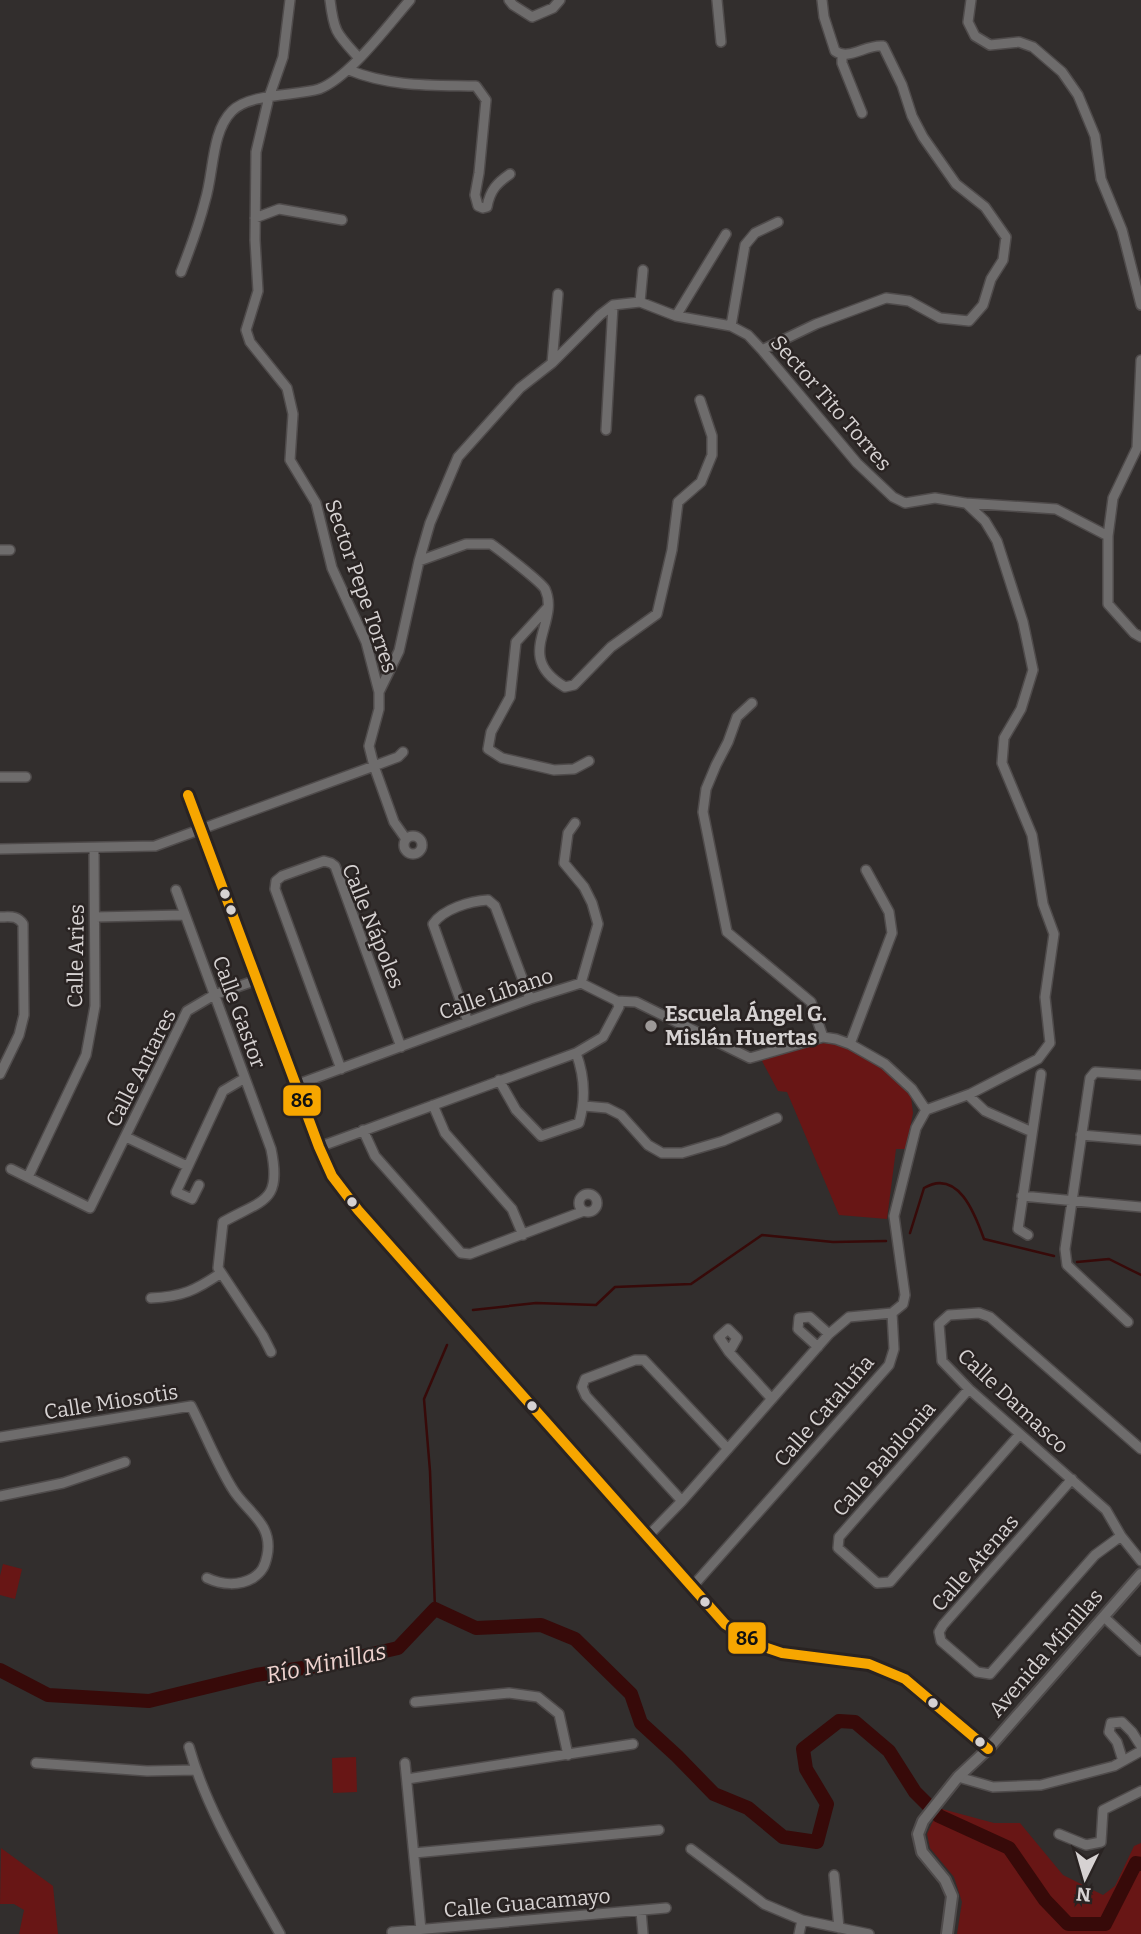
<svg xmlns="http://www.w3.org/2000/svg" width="1141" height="1934" font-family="Bitter,serif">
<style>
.green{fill:#681615}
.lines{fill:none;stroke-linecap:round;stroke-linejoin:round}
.stream{stroke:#370a09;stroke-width:2.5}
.river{stroke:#370a09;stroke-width:14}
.minor-casing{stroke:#4f4b4b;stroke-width:12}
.tertiary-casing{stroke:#4f4b4b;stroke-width:14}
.minor{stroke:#6e6c6c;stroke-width:9}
.tertiary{stroke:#6e6c6c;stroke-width:10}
.bus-1-casing{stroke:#292322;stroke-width:16}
.bus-1{stroke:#f7a600;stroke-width:10}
.bus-dot{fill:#d6d2d2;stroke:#292322;stroke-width:2.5}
.poi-dot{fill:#9d9998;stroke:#292322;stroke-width:2.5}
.labels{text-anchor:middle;stroke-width:5;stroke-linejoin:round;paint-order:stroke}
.street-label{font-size:21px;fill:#d6d2d2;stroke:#292322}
.poi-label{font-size:21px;font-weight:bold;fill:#d6d2d2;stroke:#292322;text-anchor:start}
.water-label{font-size:23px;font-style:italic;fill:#efd3cf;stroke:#292322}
.line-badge{stroke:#292322;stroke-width:2.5}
.pale-badge-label{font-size:19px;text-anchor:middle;font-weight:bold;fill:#111}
</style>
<rect width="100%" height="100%" fill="#322e2d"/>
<!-- green -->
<path class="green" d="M824,1043L844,1046L876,1062L907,1092L911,1097L913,1113L906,1149H896L887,1219L839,1215L787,1092L778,1091L761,1059Z
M3,1564L22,1569L15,1599L0,1595V1576Z
M356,1757L357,1792L333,1793L332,1758Z
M942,1809L994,1823H1020L1063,1875L1103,1895L1115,1886L1134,1846L1141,1843V1934H957L962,1902L954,1877L930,1848L927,1834L932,1823Z
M1,1848L53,1886L58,1934H19L24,1910L14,1904H0Z"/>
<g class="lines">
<!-- stream -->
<path class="stream" d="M910,1233L924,1188C958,1168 975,1214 984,1239L1054,1256
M1077,1262L1109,1259L1141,1275
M473,1310L536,1303L596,1305L615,1287L691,1284L762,1235L833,1242L886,1241
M435,1609L430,1471L424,1399L447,1345"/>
<!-- river -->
<path class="river" d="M0,1670L48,1695L149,1701L256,1675L329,1664L398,1648L435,1609L476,1628L541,1625L575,1639L631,1694L641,1723L677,1756L714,1794L748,1808L783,1837L817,1842L827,1804L806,1769L803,1749L839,1721L855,1722L889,1751L915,1792L939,1816L1009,1848L1045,1900L1068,1924H1105L1136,1863L1141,1864"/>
<defs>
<path id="minor" d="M290,0L283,57L269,97L256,152L255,240L258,291L246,330L250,342L287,388L293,414L290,460L316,503L332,568L366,642L379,692V709L369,746L374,766L394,822L406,839
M330,0C334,33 337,34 359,58
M509,0L513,5L532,17L553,8L560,0
M717,0L721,42
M971,0L968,22L975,36L990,45L1019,42L1033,47L1062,72L1078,95L1095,136L1101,179L1122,230L1141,305
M842,55V63L862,113
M349,70C390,87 433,85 476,86L486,100L479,173L475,195L478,206L483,208L487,207C490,190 497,183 510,174
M255,218L279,209L342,220
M181,272C190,249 199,225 205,201C214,173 211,132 232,111C250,93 296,96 319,89C349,78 388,25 410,0
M640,302L643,270
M676,316L726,234
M731,326L745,245L755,233L778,222
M762,350L816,324L886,298L909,301L940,318L969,321L983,305L991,279L1003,260L1006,237L985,207L956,184L923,137L912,116L902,85L883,46C866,44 849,61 835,51L824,17L822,0
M1141,360L1137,448L1113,498L1108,536V604L1134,633L1141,637
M552,363L558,294
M606,430L613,305
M0,550H10
M419,561L466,544H491C501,551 541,582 545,589C561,623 512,656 565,687L574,685L611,647L657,614L672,550L678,502L701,482L712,455V436L700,400
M548,607L516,642L510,697L491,732L488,749L502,758L554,770L574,769L589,761
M379,692L399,651L419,561L430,523L458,457L520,388L552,363L600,315L613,305L640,302L676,316L731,326L748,335L762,350L857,463L893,497L905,503L935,498L965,503L1056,509L1108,536
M752,703L737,717L728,742L716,765L706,789L703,812L727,932L811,1002L823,1037
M0,777H26
M188,795L319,1147L332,1176L358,1210L725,1624L758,1645L782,1653L869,1664L905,1679L988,1749
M575,823L568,833L564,863L584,887L592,903L598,924L581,983
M404 845a9 9 0 1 1 18 0a9 9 0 1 1-18 0Z
M0,849L155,846L374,766L398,757L403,752
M176,890L271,1149C282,1202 264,1199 223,1222L218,1268L263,1336L271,1352
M0,917C10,917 17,915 23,924L24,1015L19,1035L0,1074
M95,917L184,915
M617,1001L636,1002L750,1058L823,1037L836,1039L850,1044L885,1064L912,1089L926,1110
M468,1022L433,924C443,909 470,901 488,900L495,906L530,999
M850,1044L892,933L889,912L866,870
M341,1069L275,889L276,881L282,876L324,861L331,863L335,866L401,1047
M499,1080L516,1110L541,1136L579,1123C586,1099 585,1077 576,1053
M296,1085L530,999L581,983L617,1001L619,1007L603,1037L576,1053L319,1147
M968,1095L985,1111L1032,1132
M433,1105L445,1133L512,1209L523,1235
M584,1106L607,1108L621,1115L648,1145L662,1153H682L723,1141L777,1118
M926,1110L970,1094L1038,1059L1050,1043L1045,997L1054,934L1043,904L1032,835L1002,763L1004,738L1021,709L1033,670L1023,622L997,541L985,521L966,503
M363,1130L375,1156L461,1253L470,1254L584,1211
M1081,1135L1141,1140
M126,1137L187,1166
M11,1169L90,1208L187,1011L214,995L257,980
M28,1177L86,1055L95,1006L94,848
M199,1185L192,1199L176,1192L223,1091L245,1078
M579 1203a9 9 0 1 1 18 0a9 9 0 1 1-18 0Z
M1022,1196L1141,1207
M1028,1235L1018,1229L1041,1074
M151,1298C182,1297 196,1290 221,1273
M892,1313L903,1304L905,1295L894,1216L916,1128L926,1110
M1128,1322L1067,1265L1065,1249L1090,1078L1095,1072L1141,1075
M818,1347L798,1329L799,1318L810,1317L829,1334
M729,1352L737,1338L728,1329L719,1337L729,1352L772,1399
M969,1389L839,1537L838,1548L877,1583L890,1582L1020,1434
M0,1437L191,1406C205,1433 216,1462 232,1488C246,1512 274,1523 267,1556C265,1566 262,1572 253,1578C239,1586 222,1585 207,1578
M1141,1449L990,1317L979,1313L949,1315L939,1324L942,1361L969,1389L1106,1510L1121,1536L1141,1561
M1072,1479L943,1625L939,1632L941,1641L977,1672L990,1674L1095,1555L1121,1536
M0,1496L63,1483L125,1462
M682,1501L586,1396L582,1387L585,1379L635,1360H644L728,1449
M647,1537L682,1501L829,1334L849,1317L892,1313
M692,1587L889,1365L894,1349L892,1313
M1104,1617L1141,1651
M415,1702L509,1693L538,1697L559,1714L568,1755
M189,1747C208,1814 247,1874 280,1934
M1123,1761L1117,1742L1109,1732L1111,1723L1122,1722L1132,1732L1141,1746
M36,1763L147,1771L196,1770
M405,1763L421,1930
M958,1777L993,1787L1041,1785L1114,1766L1141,1751
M407,1779L633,1744
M1059,1834L1086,1845L1101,1842L1103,1810L1141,1791
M691,1849L764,1904L802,1920L869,1934
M414,1853L659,1830
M834,1875L839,1928
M641,1911L643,1934
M392,1932L666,1908
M799,1934L802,1920"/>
<path id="tertiary" d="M947,1934L952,1896L945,1880L922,1852L918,1834L923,1821L958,1777L988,1749L1141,1574"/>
</defs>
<!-- minor casing -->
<use href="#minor" class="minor-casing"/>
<!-- tertiary casing -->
<use href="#tertiary" class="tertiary-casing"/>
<!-- minor -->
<use href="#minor" class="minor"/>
<!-- tertiary -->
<use href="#tertiary" class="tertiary"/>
<defs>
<path id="bus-1" d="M188,795L319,1147L332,1176L358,1210L725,1624L758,1645L782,1653L869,1664L905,1679L988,1749"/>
</defs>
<!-- bus-1 casing -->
<use href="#bus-1" class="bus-1-casing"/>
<!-- bus-1 -->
<use href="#bus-1" class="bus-1"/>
</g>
<!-- markers -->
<g class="bus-dot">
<circle cx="225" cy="894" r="6"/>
<circle cx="231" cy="910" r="6"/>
<circle cx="352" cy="1202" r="6"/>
<circle cx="532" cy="1406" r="6"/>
<circle cx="705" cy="1602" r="6"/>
<circle cx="933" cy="1703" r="6"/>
<circle cx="980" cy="1742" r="6"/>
</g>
<circle class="poi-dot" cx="651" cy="1026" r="7"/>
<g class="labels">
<!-- street labels -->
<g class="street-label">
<text transform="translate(831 403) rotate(49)" y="7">Sector Tito Torres</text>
<text transform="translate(361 586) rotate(71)" y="7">Sector Pepe Torres</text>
<text transform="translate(373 926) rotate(68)" y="7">Calle Nápoles</text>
<text transform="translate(76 956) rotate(-89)" y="7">Calle Aries</text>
<text transform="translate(496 994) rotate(-19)" y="7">Calle Líbano</text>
<text transform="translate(239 1012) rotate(70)" y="7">Calle Gastor</text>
<text transform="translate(141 1068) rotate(-63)" y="7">Calle Antares</text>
<text transform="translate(1013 1401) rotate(43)" y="7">Calle Damasco</text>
<text transform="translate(111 1402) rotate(-9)" y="7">Calle Miosotis</text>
<text transform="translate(824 1411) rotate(-49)" y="7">Calle Cataluña</text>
<text transform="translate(884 1459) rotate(-49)" y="7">Calle Babilonia</text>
<text transform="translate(975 1563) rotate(-49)" y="7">Calle Atenas</text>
<text transform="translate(1046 1653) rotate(-49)" y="7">Avenida Minillas</text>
<text transform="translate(527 1903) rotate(-5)" y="7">Calle Guacamayo</text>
</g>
<!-- poi labels -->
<g class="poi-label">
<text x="665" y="1021">Escuela Ángel G.<tspan x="665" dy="24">Mislán Huertas</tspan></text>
</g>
<!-- water labels -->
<g class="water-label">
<text transform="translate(326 1663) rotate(-12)" y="8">Río Minillas</text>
</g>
</g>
<g class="line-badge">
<rect x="282" y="1084" width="40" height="33" rx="7" fill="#f7a600"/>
<rect x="727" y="1621" width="40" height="34" rx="7" fill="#f7a600"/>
</g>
<g class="pale-badge-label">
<text x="302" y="1107">86</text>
<text x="747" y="1645">86</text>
</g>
<!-- north arrow -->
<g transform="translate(1085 1878) rotate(185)" stroke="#292322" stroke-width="5" paint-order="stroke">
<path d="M0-5L12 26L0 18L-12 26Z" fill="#d6d2d2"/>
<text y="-10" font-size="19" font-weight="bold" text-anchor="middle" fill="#d6d2d2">N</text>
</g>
</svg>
